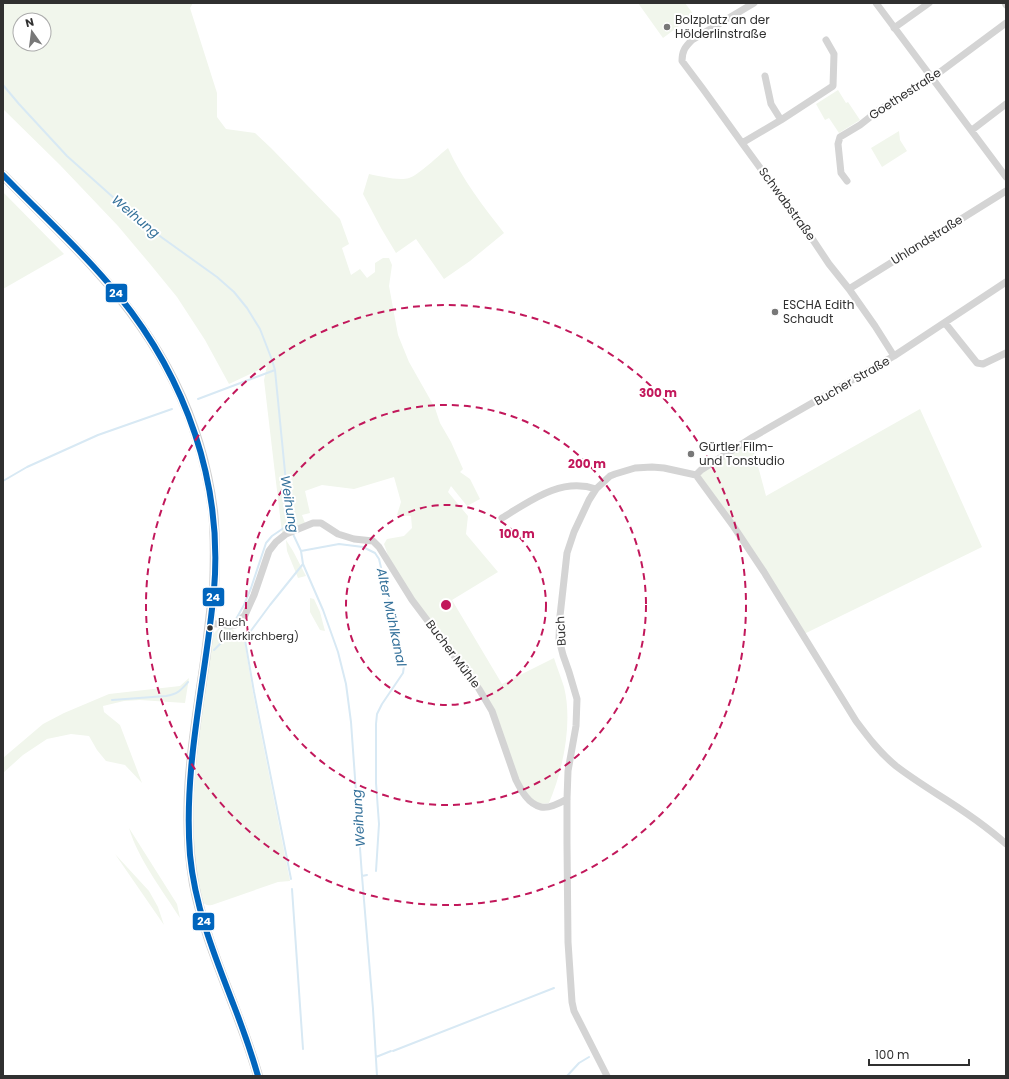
<svg xmlns="http://www.w3.org/2000/svg" width="1009" height="1079" font-family="Poppins,sans-serif">
<style>
.green{fill:#f1f6ec;fill-rule:evenodd}
.lines{fill:none;stroke-linecap:round;stroke-linejoin:round}
.stream{stroke:#d8e9f4;stroke-width:2}
.street{stroke:#d4d4d4;stroke-width:7}
.secondary{stroke:#cecece;stroke-width:10}
.bus-1-casing{stroke:#fff;stroke-width:9}
.bus-1{stroke:#0065bd;stroke-width:6}
.ring{fill:none;stroke:#c2185b;stroke-width:2;stroke-dasharray:7 5}
.poi-dot{fill:#787878;stroke:#fff;stroke-width:1.5}
.bus-dot{fill:#303030;stroke:#fff;stroke-width:1.5}
.labels{text-anchor:middle;stroke-width:4;stroke-linejoin:round;paint-order:stroke}
.bus-label{font-size:11px;fill:#303030;stroke:#fff;text-anchor:start}
.poi-label{font-size:12px;fill:#303030;stroke:#fff;text-anchor:start}
.street-label{font-size:12px;fill:#303030;stroke:#fff}
.water-label{font-size:13px;font-style:italic;fill:#36729b;stroke:#fff}
.centre{fill:#c2185b;stroke:#fff;stroke-width:2}
.ring-label{font-size:12px;text-anchor:middle;font-weight:bold;fill:#c2185b;stroke:#fff;stroke-width:4;stroke-linejoin:round;paint-order:stroke}
.line-badge{stroke:#fff;stroke-width:1.5}
.badge-label{font-size:11px;text-anchor:middle;font-weight:bold;fill:#fff}
</style>
<rect width="100%" height="100%" fill="#fff"/>
<!-- green -->
<path class="green" d="M3,3H193L190,8L217,93V117L226,129L255,133L271,148L340,219L349,244L342,248L351,275L360,269L367,278L375,272V263L383,258H389L392,265L389,286L398,335L409,362L435,408L440,423L451,442L463,469L460,472L470,479L480,499L467,506L451,486L448,492L468,516L466,534L498,572L452,600L502,684L554,658C557,668 561,677 564,687C573,723 563,770 549,803L540,804L532,801L520,783L497,719L413,596L390,561L384,544L387,539L404,536L412,528L411,516L397,515L401,502L394,477L354,489L322,485L305,491L310,513L302,515L305,523L282,533L264,380L267,366L229,384L205,340L177,297L150,264L118,226L60,165L3,109ZM20,20H44V44H20Z
M638,3H685L694,15L663,38Z
M838,90L846,103L848,102L860,120L839,133L829,118L825,120L816,104Z
M899,131L900,140L907,151L882,167L871,148Z
M448,148C462,179 483,206 504,233L470,261L444,279L416,239L396,253L381,228L363,194L369,174C379,176 399,181 409,178C419,175 439,155 448,148Z
M3,192L64,254L3,289Z
M920,409L982,547L804,634L700,480V473L751,440L766,496Z
M286,540L293,551L306,576L298,578L287,551Z
M310,598L314,599L320,612L325,631L320,630L310,612Z
M219,628H232L237,636L244,639L253,693L290,881L278,882L212,905C207,906 205,905 202,901L193,859L192,777L212,637L215,632Z
M189,678L185,703L140,700L124,701L103,706L104,712L120,725L142,783L125,765L106,761L97,750L89,736L71,734L47,739L23,755L3,773V758L43,724L64,713L109,694L180,686Z
M129,828L177,904L180,918C163,891 138,859 129,828Z
M115,854L149,891L158,907L164,925Z"/>
<g class="lines">
<!-- stream -->
<path class="stream" d="M3,85L19,104L67,156L143,224L217,277L234,292L247,308L260,329L272,360L275,370L289,513L292,529
M198,399L275,370
M3,481L27,467L98,435L172,409
M293,534L301,551L303,564L323,610L338,652L346,684L351,722L362,876L373,1009L377,1076
M301,551L339,544L363,547L375,553L379,559L404,666L403,673L382,704L377,714L376,724V783L379,824L376,871
M236,619L244,605L251,588L266,543L272,536L291,523
M247,636L270,605L303,564
M245,640L254,692L291,879
M214,650L224,640L230,630
M112,700L166,696C178,694 181,690 188,682
M362,876L367,875
M292,889L303,1049
M393,1051L554,988
M376,1057L391,1051
M567,1076L579,1063L589,1057"/>
<!-- street -->
<path class="street" d="M754,3L692,40C685,47 682,51 682,61L703,89L742,143L813,240L829,264L849,289L875,326L894,356
M876,3L1006,177
M1005,3L1006,5
M894,28L929,3
M781,120L833,86L834,54L826,40
M972,130L1006,104
M742,143L781,120L771,104L765,76
M847,181L841,173L838,144L840,137L860,125L879,110L932,78L1006,23
M849,289L1006,191
M945,323L977,363L983,364L1006,353
M696,475L734,527L764,572L856,721C868,737 880,753 896,766C909,776 923,785 937,794C961,809 985,825 1006,844
M696,475L701,470L753,437L894,356L1006,282
M502,518C530,501 561,477 596,489
M209,623L225,625H235L245,615L254,595L269,551L276,542L286,534L313,523H321L338,534L354,539L373,541L379,547L412,600L479,689L492,711L516,780C521,790 528,804 541,807C549,809 560,803 567,799
M607,1076L574,1011L572,1002L568,942L567,844V799L568,771L576,726L577,699L569,672L563,655L559,639L560,616L567,553L574,532L589,500L596,489L610,476L615,474L635,468L652,467L664,468L696,475"/>
<!-- secondary -->
<path class="secondary" d="M3,175C34,207 67,237 96,270C160,340 201,417 213,511C216,538 215,564 214,590C210,616 208,642 204,668C193,741 181,811 194,884C207,951 240,1011 258,1076"/>
<defs>
<path id="bus-1" d="M3,175C42,215 84,253 119,296C186,379 223,483 214,590C206,678 183,765 190,855C195,908 215,957 234,1006C243,1029 251,1052 258,1076"/>
</defs>
<!-- bus-1 casing -->
<use href="#bus-1" class="bus-1-casing"/>
<!-- bus-1 -->
<use href="#bus-1" class="bus-1"/>
</g>
<!-- distance rings -->
<g class="ring">
<circle cx="446" cy="605" r="100"/>
<circle cx="446" cy="605" r="200"/>
<circle cx="446" cy="605" r="300"/>
</g>
<!-- markers -->
<g class="poi-dot">
<circle cx="667" cy="27" r="4"/>
<circle cx="775" cy="312" r="4"/>
<circle cx="691" cy="454" r="4"/>
</g>
<circle class="bus-dot" cx="210" cy="628" r="3.5"/>
<g class="labels">
<!-- bus labels -->
<g class="bus-label">
<text x="218" y="626">Buch<tspan x="218" dy="14">(Illerkirchberg)</tspan></text>
</g>
<!-- poi labels -->
<g class="poi-label">
<text x="675" y="24">Bolzplatz an der<tspan x="675" dy="14">Hölderlinstraße</tspan></text>
<text x="783" y="309">ESCHA Edith<tspan x="783" dy="14">Schaudt</tspan></text>
<text x="699" y="451">Gürtler Film-<tspan x="699" dy="14">und Tonstudio</tspan></text>
</g>
<!-- street labels -->
<g class="street-label">
<text transform="translate(905 94) rotate(-33)" y="4">Goethestraße</text>
<text transform="translate(787 204) rotate(54)" y="4">Schwabstraße</text>
<text transform="translate(927 240) rotate(-32)" y="4">Uhlandstraße</text>
<text transform="translate(852 381) rotate(-30)" y="4">Bucher Straße</text>
<text transform="translate(561 631) rotate(-93)" y="4">Buch</text>
<text transform="translate(453 654) rotate(53)" y="4">Bucher Mühle</text>
</g>
<!-- water labels -->
<g class="water-label">
<text transform="translate(136 216) rotate(40)" y="5">Weihung</text>
<text transform="translate(290 504) rotate(81)" y="5">Weihung</text>
<text transform="translate(392 617) rotate(78)" y="5">Alter Mühlkanal</text>
<text transform="translate(358 818) rotate(-94)" y="5">Weihung</text>
</g>
</g>
<circle cx="446" cy="605" r="6" class="centre"/>
<g class="ring-label">
<text x="658" y="397">300 m</text>
<text x="587" y="468">200 m</text>
<text x="517" y="538">100 m</text>
</g>
<g class="line-badge">
<rect x="105" y="283" width="23" height="20" rx="4" fill="#0065bd"/>
<rect x="202" y="587" width="23" height="20" rx="4" fill="#0065bd"/>
<rect x="192" y="912" width="23" height="19" rx="4" fill="#0065bd"/>
</g>
<g class="badge-label">
<text x="116" y="297">24</text>
<text x="213" y="601">24</text>
<text x="204" y="925">24</text>
</g>
<!-- border -->
<rect width="1009" height="1079" fill="none" stroke="#303030" stroke-width="8"/>
<!-- north arrow -->
<g transform="translate(32 32) rotate(346)"><circle r="19" fill="#ffffff" stroke="#acacac"/>
<path d="M0-3L7 15L0 10L-7 15Z" fill="#787878"/>
<text y="-6" font-size="11" font-weight="bold" text-anchor="middle" fill="#303030">N</text>
</g>
<!-- scale -->
<path d="M869 1059v6h100v-6" fill="none" stroke="#303030" stroke-width="2"/>
<text x="875" y="1059" font-size="12" fill="#303030" stroke="#ffffff" stroke-width="3" paint-order="stroke">100 m</text>
</svg>
